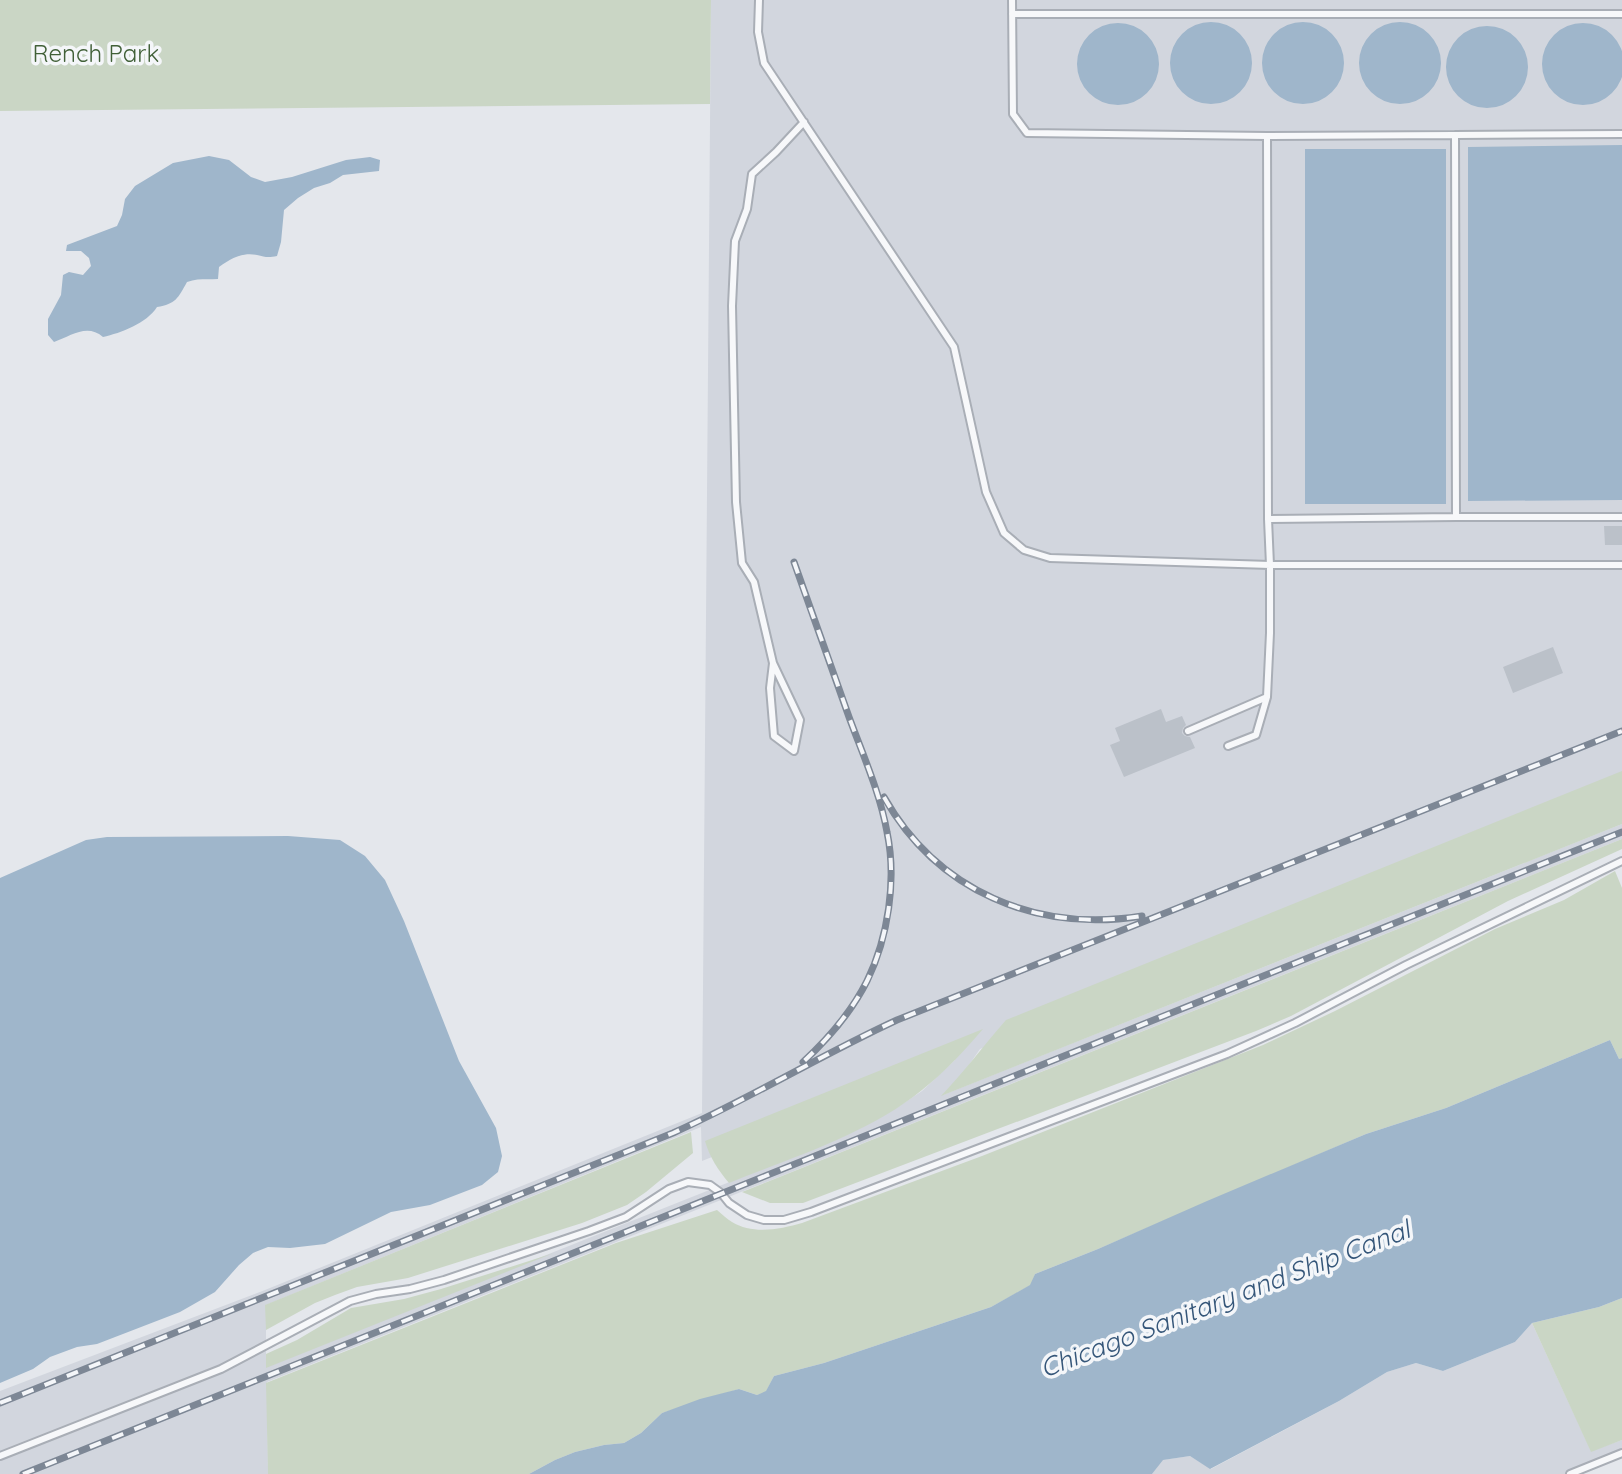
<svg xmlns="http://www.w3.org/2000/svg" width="1622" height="1474" font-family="Quicksand,sans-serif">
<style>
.built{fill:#d2d6de;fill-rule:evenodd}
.green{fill:#cad6c5}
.water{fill:#9fb6cb}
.building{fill:#bbc1c9}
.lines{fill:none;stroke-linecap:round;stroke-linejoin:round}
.service-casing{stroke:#a9aeb6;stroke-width:10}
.service{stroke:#f7f8fa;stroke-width:6}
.rail-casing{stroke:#7d8795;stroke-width:7}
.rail{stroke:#f4f6f9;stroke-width:4;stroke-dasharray:12;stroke-linecap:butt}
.labels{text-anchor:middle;stroke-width:7;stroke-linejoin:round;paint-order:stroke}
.park-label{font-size:24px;fill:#416038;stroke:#f4f6f9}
.water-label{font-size:26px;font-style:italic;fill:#355679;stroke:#f4f6f9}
</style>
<rect width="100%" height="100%" fill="#e4e7ec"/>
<!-- built -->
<path class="built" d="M711,0H1622V793L980,1049L964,1072L943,1095L1622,824V839L267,1382L268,1474H0V1391L265,1290L702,1113ZM955,1060L922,1091L901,1105L842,1137L266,1367V1305L701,1127L702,1161Z
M1532,1323L1591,1451L1622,1440V1456L1579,1474H1152L1162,1460L1190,1456L1211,1469L1339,1401L1387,1372L1416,1363L1443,1371L1515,1342Z"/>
<!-- green -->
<path class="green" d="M0,0H711L710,104L0,111Z
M1622,771V824L941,1096C964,1072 984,1045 1006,1020Z
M1622,839V849L1508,901L1291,1016L1256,1031L803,1203H770L742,1192Z
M1615,871L1622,888V1058L1619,1059L1610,1040L1446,1108L1366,1134L1098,1249L1035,1274L1031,1285L991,1307L824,1363L774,1376L766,1392L757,1395L739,1389L662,1413L641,1433L624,1443L604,1445L575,1452L555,1460L529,1474H268L266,1383L616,1243L717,1210C722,1214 727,1219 732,1222C753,1235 781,1229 802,1223L982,1156L1263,1045L1335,1011L1495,929L1564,900Z
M983,1029C964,1051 945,1072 922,1090C868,1134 793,1157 729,1183C718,1170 710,1158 705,1141Z
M691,1132L693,1153L646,1192L627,1205L582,1223L408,1278L357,1287L335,1295L315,1303L266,1330L265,1305Z
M554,1253L266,1368V1354L297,1340L351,1308L404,1299L441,1289Z
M1622,1298V1440L1591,1452L1532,1323L1599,1307Z"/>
<!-- water -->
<path class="water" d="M1262 63a41 41 0 1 1 82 0a41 41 0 1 1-82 0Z
M1170 63a41 41 0 1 1 82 0a41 41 0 1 1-82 0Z
M1359 63a41 41 0 1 1 82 0a41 41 0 1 1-82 0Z
M1077 64a41 41 0 1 1 82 0a41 41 0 1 1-82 0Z
M1542 64a41 41 0 1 1 82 0a41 41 0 1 1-82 0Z
M1446 67a41 41 0 1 1 82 0a41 41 0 1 1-82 0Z
M1622,145V500L1468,501V147Z
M1305,149H1446V504H1305Z
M209,156L229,160L251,177L265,182L292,177L346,160L370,157L380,160L379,171L343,175L330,183L314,188L298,198L284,210L281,242L277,256C268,258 265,257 257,255C242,252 230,259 219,267L218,279C207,280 198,278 187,282C178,298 176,304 157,307C147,323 121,333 103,337C87,323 71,336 54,342L48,335V319L61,295L63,275L69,272L83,275L91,266L89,258L81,251H66L67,245L117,226L122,215L125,199L135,186L173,163Z
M288,836L340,840L365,856L385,880L404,921L459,1061L496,1128L502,1156L498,1172L482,1185L430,1205L391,1212L325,1244L290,1248L268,1247L253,1253L239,1265L215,1292L180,1312L97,1344L77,1347L50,1357L33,1369L0,1383V878L86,840L107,837Z
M1610,1040L1619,1059L1622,1058V1298L1599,1307L1532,1323L1515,1342L1443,1371L1416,1363L1387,1372L1339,1401L1210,1469L1190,1456L1163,1460L1152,1474H529L555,1460L575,1452L604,1445L624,1443L641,1433L662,1413L700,1399L739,1389L757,1395L766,1391L774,1376L824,1363L991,1307L1030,1285L1035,1274L1098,1249L1207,1201L1366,1134L1446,1108Z"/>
<!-- building -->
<path class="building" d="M1604,526H1622V545H1605Z
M1553,647L1563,673L1513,693L1503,667Z
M1161,709L1166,722L1182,716L1186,725L1183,728L1182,733L1185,736L1190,737L1195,748L1124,777L1110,745L1120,741L1115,728Z"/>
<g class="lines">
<defs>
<path id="service" d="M759,0L758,32L764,63L954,347L986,492L1004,533L1024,550L1050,558L1270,565V633L1267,697L1188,731
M1012,0L1013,114L1027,133L1267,136L1268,519L1456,517L1455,135L1622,134
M1012,14H1622
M1267,136L1455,135
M1456,517H1622
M1268,519L1270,565H1622
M773,663L800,720L794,751L774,736L770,688L773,663L754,582L742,563L736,502L732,306L735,241L747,209L752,174L776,152L804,122
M1228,746L1256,735L1267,697
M0,1456L221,1369L350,1301L376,1294L410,1289L444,1280L589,1231L626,1217L669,1189L688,1182L710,1185L721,1193L729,1203L747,1215L764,1220H784L811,1212L1227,1054L1295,1023L1406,965L1622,861
M1570,1474L1622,1453"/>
</defs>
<!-- service casing -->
<use href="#service" class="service-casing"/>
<!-- service -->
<use href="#service" class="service"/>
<defs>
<path id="rail" d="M794,562C812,614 831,665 849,717C863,755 880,793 887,832C897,880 888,938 867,981C852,1011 827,1040 803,1062
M884,797C937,891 1036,933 1142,916
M0,1403L673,1133C749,1099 821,1055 897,1020L1622,731
M23,1474L1622,832"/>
</defs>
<!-- rail casing -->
<use href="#rail" class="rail-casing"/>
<!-- rail -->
<use href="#rail" class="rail"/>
</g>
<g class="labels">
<!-- park labels -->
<g class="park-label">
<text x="96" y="62">Rench Park</text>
</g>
<!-- water labels -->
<g class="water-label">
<text transform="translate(1225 1299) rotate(-21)" y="9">Chicago Sanitary and Ship Canal</text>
</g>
</g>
</svg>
